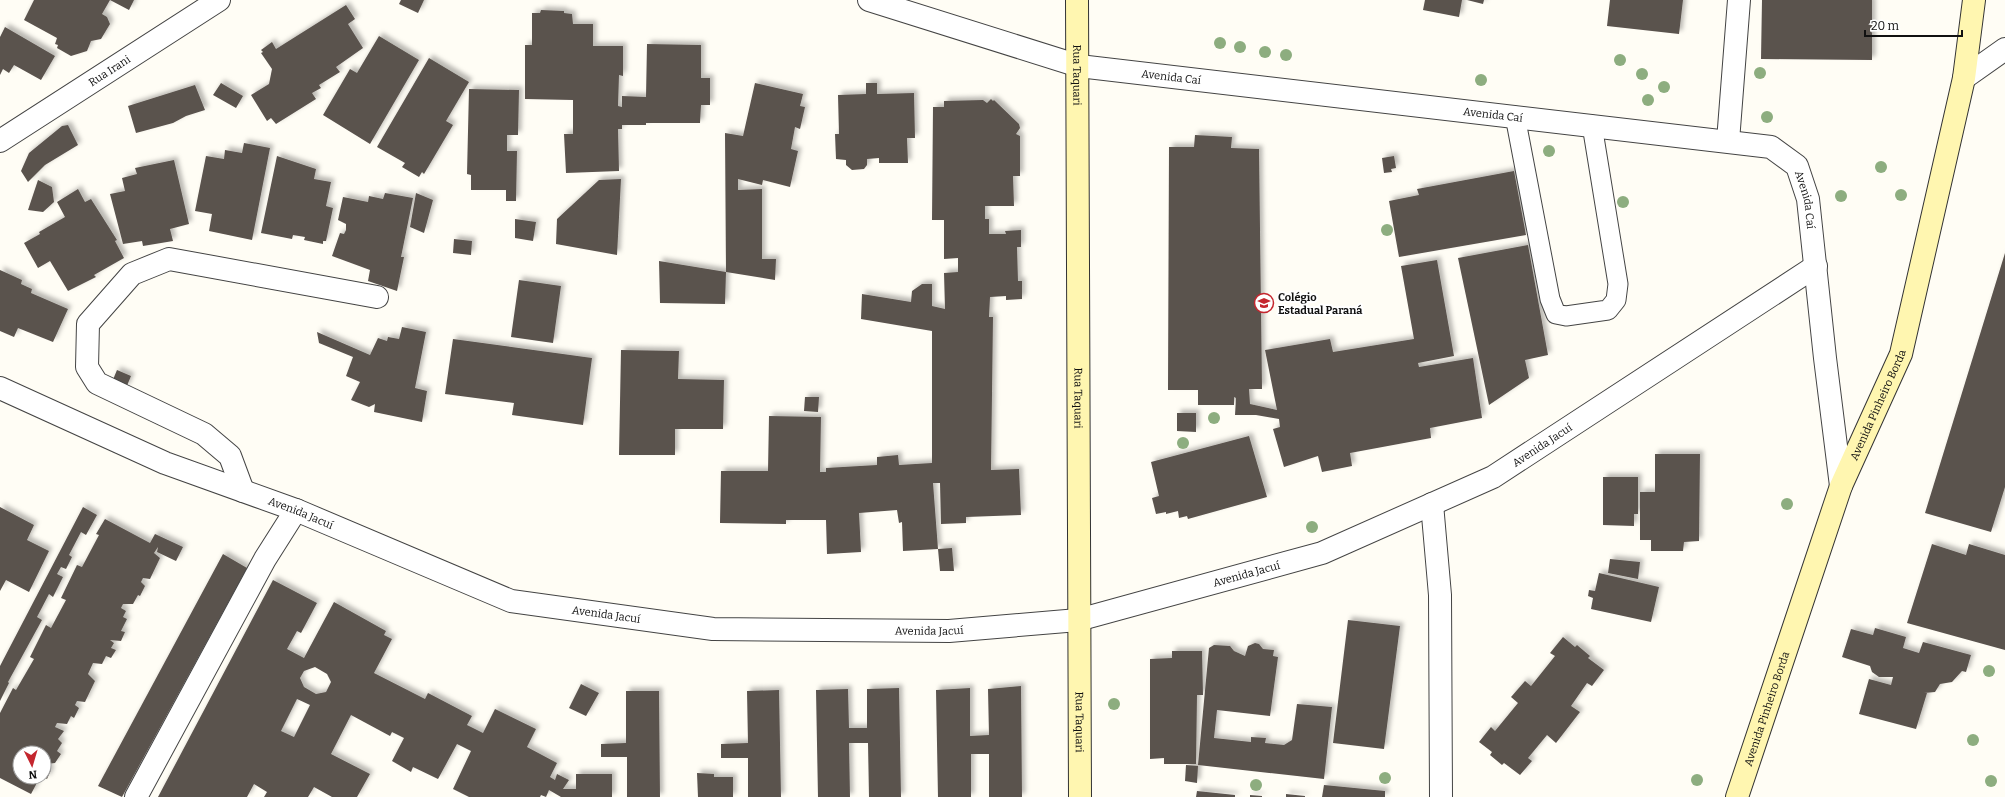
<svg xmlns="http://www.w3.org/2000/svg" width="2005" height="797" font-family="Bitter,serif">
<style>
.building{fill:#5a524d;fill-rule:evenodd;filter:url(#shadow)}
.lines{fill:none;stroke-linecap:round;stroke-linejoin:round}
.lane-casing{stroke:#444;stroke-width:21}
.street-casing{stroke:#444;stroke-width:24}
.secondary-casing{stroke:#333;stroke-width:24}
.lane{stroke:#fff;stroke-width:19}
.street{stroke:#fff;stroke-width:22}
.secondary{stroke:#fff6b0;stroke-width:22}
.tree{fill:#8dad7f}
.labels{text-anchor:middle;stroke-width:4;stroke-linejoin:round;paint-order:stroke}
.street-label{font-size:11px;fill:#111;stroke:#fff}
.poi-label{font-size:11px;font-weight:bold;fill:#111;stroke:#fff;text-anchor:start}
</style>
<defs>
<filter id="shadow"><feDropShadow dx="3.5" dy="-3.5" stdDeviation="2" flood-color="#0004"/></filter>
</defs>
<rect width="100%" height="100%" fill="#fffdf5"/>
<!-- building -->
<path class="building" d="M34,0H110L102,14L107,17L110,24L101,39L91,41L87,51L71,56L57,48L58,45L55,44L57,38L24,20Z
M110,0H134L129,10Z
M401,0H424L418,13L399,4Z
M1425,0H1462L1459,17L1423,10Z
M1467,0H1484L1483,4Z
M1610,0H1683L1679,34L1607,26Z
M1762,0H1872V60L1761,59Z
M346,5L355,19L348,24L363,48L336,67L340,72L319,85L321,88L312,93L316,99L276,124L271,118L267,121L251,95L269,84L272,69L261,53L263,52L261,50L272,42L276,49Z
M541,10L564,11V13L572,14L573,24H593V46H623V76L619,75L618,106L622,107V96L646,97L647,44L701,45V78H710V105H701L700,123H646V125H622V129H618L619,171L566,173L564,134H573V100L525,99V45H532V13H540Z
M5,27L55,56L41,80L14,65L9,73L3,69L0,75V37Z
M379,36L419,60L370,144L323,115L350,69L357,73Z
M429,58L469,82L446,121L453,125L424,174L422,172L419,177L402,167L405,163L377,147Z
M221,83L243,96L236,108L213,95Z
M755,83L803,94L800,106L805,107L800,129L795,127L791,149L798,151L790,187L763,180L762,185L738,179V190L762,189V259H776L775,280L726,272L725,133L743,136Z
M866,83H877V94L914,93L915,138H907L908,163H879V158L867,159V165L864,169L852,170L846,165V160L836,159L835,134H839L838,95L866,94Z
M195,85L205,110L186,116L173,123L136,133L128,106Z
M469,89L519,90L518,135H507V151H517L516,201H506V190H471V175L467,174Z
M991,99L993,101L994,100L1019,124L1020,128L1016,134L1020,136V176H1013L1014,206H985V219H989V234H1006L1005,231L1021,230V247H1017L1018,281H1022V299L1006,300V296L990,297L989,317H993L991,470L1019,469L1021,515L966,517V523L941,524L940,483H933L938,549L903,551L902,522L899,523L897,510L859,513L861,552L827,554L826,520H786V524L720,523L721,471H768L769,416L821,417L820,472H826V468L877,465V457L898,455L899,465L932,463V331L861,319L862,294L911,302L912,291L922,284H932V306L945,309L944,273L958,272V258L944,259V220H932L933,107H944V101L983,100L987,103Z
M68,125L78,145L45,165L28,182L21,171L29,153L62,126Z
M1195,135L1232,137L1231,148L1259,149L1262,389H1249L1250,404L1277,410L1265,350L1330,339L1333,352L1414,339L1401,266L1437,260L1454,356L1418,363L1419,367L1473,358L1482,418L1430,428L1431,438L1350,453L1352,466L1322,472L1318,456L1284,467L1273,429L1280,427L1279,419L1256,415H1235L1236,398L1234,397V405H1198V390H1168L1169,147H1194Z
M244,143L270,148L252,240L209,231L212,214L195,211L206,156L224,159L225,150L242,153Z
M277,156L316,169L314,179L331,182L326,206L333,208L326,241H323V244L304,240L305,237L293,235L292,239L261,233Z
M1394,156L1396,168L1391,169L1392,172L1384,173L1382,158Z
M174,160L189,224L170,229L173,241L143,246L142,241L123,244L110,194L125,191L122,178L137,174L135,168Z
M1514,171L1526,235L1399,257L1389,201L1419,195L1417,189Z
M621,179L617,255L556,244L557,219L599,180Z
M38,180L52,187L54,202L43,212L28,210Z
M78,189L85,202L91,199L117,240L115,241L124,258L94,275L96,277L68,291L50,261L38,268L24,243L40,234L39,232L65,217L57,202Z
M385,193L413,198L401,257H404L397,291L368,281L370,270L332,256L340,233L344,234L346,230V224L338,220L343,197L368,202L369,196L383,199Z
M416,193L433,200L424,233L410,227Z
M515,219L536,222L533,241L515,238Z
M454,239L472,241L471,255L453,253Z
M1528,245L1548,355L1525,360L1529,378L1489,405L1458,258Z
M2005,253V487L1991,532L1925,513Z
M659,261L726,272L725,304L660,303Z
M0,270L22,280L21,284L32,289L31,293L68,309L53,342L18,328L14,337L0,331Z
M519,280L561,286L553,343L511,337Z
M402,327L426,332L415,388L427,391L422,422L374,412L375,404L369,407L351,400L360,382L346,376L353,357L319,343L317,332L370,355L378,338L387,341L388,337L399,339Z
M453,339L592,358L583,425L512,415L514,403L445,394Z
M621,350L679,351L678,379L724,380L723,429H675V455H619Z
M117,370L131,376L126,388L112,382Z
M805,397H819L818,412L804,411Z
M1177,413H1196V432L1177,431Z
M1249,436L1267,497L1188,519L1187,516L1179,518L1178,511L1166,514V512L1156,514L1152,498L1159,496L1151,462Z
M1655,454H1700L1699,541L1684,542L1683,551H1651V540H1640V492H1655Z
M1603,477H1638V514H1634V526L1603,525Z
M0,507L34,525L27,540L49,551L29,592L6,580L0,591Z
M83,507L97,515L86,535L81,532L69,555L72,557L66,569L61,567L57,574L63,577L53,597L49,594L37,617L42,620L8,682L9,683L0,701V666Z
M105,519L150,543L155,534L183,547L176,561L157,552L158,547L154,553L160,558L150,579L143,578L141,582L145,586L140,596L138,595L133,604H123L121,608L126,611L123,617L127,619L121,631L125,632L121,641L110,640L114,643L111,648L116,650L111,658L106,656L102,664L93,663L88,674L95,681L85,702L77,701L75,705L79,708L74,718L71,716L67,724L57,723L55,727L64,731L58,739L62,743L57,751L61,754L55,763L47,764L51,770L47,779L44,777V753H20V777H43L41,781L39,779L31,794L0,778V713L13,688L16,690L34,659L30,657L46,625L51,628L66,600L61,598L77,565L82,567L99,535L96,534Z
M1932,544L1966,555L1969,544L2005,555V650L1907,623Z
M952,548L954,571H940L938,549Z
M223,554L247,568L122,797L98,786Z
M1610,559L1640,562L1638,579L1608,573Z
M1599,573L1659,587L1651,622L1591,609L1593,598L1588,596L1589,590L1595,591Z
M273,580L317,603L301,633L297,631L287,649L304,658L334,602L386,631L384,635L392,639L374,673L425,699L428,693L472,716L467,725L483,733L495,709L536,729L527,747L557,763L550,777L555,780L557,774L569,780L563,789H576V774H612V797H561L549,790L546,797L541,795L540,797H469L453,789L471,751L457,744L438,779L413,767L411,772L392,761L404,738L392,732L390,736L351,715L331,754L370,774L357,797H332L314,787L308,797H264L267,792L254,784L247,797H158ZM315,667L327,674L331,682L326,692L316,694L304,687L300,678L304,671ZM297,699L310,705L294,737L281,731Z
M1348,620L1400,626L1384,749L1333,743Z
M1875,628L1906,637L1903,648L1919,653L1923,642L1971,655L1966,672L1962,671L1952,682L1940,684L1935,692L1924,693H1927L1916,729L1859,714L1869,679L1891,685L1893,677H1879L1872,672L1870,666L1842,657L1851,629L1873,635Z
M1563,637L1575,647L1577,645L1590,656L1588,658L1604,670L1592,686L1587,683L1571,706L1580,712L1556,743L1547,735L1528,758L1532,761L1520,775L1504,763L1502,765L1490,755L1492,752L1479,742L1491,727L1495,731L1518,703L1511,697L1525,681L1531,686L1555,656L1550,653Z
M1255,643L1259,644L1263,649L1274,650L1273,656L1278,657L1270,716L1217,710L1214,738L1251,742V737L1266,738L1265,743L1284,745L1292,740L1297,704L1332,707L1324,779L1198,765L1209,648L1214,645L1230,646L1234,651L1245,656L1248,646Z
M1172,651H1202L1203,695H1197L1196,764H1164V758L1150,759V659L1172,658Z
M581,684L599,693L586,716L569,708Z
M1021,686L1022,797H989V754H971V797H938L936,690L970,688V736L989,735L988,689Z
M899,688L901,797H869L868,743H849L850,797H818L816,690L848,689L849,728H867V689Z
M779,690L781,797H748V758H721V744L748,743L747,691Z
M626,691H659L660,797H627V757H601V744L626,743Z
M1186,765L1198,766L1197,783L1185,781Z
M697,773L714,774V777H733V797H698Z
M1324,785L1385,791V797H1322Z
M1197,791L1235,795V797H1196Z
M1286,794L1305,796V797H1286Z
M1250,795L1262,796V797H1250Z"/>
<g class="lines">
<defs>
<path id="lane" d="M1515,116L1550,299L1556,314L1566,316L1608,310L1616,300L1618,284L1592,125"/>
<g id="street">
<path id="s1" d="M869,0L1079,66L1771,147L1797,166L1808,199L1825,358L1841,486"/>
<path d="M1964,78L2005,49"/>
<path id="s2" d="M0,141L219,0"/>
<path d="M1728,141L1739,0"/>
<path id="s3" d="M0,388L165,463L296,510L511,601L713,629L949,631L1078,620L1322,553L1493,477L1816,266"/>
<path d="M243,491L230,456L204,434L97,383L87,367L88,324L132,274L169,259L377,297"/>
<path d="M1432,504L1440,595L1441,797"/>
<path d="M136,797L265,559L296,510"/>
</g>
<g id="secondary">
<path id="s4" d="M1077,0L1080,797"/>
<path id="s5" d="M1737,797L1841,486L1901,354L1964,78L1974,0"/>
</g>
</defs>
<!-- lane casing -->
<use href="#lane" class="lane-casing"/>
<!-- street casing -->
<use href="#street" class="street-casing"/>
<!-- secondary casing -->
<use href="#secondary" class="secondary-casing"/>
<!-- lane -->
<use href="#lane" class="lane"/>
<!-- street -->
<use href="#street" class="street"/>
<!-- secondary -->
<use href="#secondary" class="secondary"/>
</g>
<!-- trees -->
<g class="tree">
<circle cx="1220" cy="43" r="6"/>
<circle cx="1240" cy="47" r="6"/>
<circle cx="1265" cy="52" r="6"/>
<circle cx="1286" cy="55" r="6"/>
<circle cx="1620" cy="60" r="6"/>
<circle cx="1760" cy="73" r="6"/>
<circle cx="1642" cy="74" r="6"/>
<circle cx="1481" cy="80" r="6"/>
<circle cx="1664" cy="87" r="6"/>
<circle cx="1648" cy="100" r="6"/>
<circle cx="1767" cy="117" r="6"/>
<circle cx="1549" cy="151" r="6"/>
<circle cx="1881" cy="167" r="6"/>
<circle cx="1901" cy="195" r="6"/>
<circle cx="1841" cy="196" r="6"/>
<circle cx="1623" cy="202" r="6"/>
<circle cx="1387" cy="230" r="6"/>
<circle cx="1214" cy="418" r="6"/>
<circle cx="1183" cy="443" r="6"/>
<circle cx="1787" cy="504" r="6"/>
<circle cx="1312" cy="527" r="6"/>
<circle cx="1989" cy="671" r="6"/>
<circle cx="1114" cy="704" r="6"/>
<circle cx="1973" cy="740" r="6"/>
<circle cx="1385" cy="778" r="6"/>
<circle cx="1697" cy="780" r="6"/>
<circle cx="1991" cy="781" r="6"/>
<circle cx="1256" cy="785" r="6"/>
</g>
<!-- icons -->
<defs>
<symbol id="school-ring" viewBox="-11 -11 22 22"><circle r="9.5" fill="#fff" stroke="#c4262e" stroke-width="1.5"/><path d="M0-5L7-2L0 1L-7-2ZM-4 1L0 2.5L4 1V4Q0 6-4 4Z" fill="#c4262e"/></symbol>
</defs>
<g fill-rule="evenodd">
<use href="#school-ring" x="1253" y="292" width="22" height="22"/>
</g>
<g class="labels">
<!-- street labels -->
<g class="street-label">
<text dy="4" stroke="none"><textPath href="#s2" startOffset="130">Rua Irani</textPath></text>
<text dy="4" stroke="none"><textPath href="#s4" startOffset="75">Rua Taquari</textPath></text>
<text dy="4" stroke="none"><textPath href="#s1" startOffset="313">Avenida Caí</textPath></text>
<text dy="4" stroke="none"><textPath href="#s1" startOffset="637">Avenida Caí</textPath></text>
<text dy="4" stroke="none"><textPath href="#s1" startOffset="984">Avenida Caí</textPath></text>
<text dy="4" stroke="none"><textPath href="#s4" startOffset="398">Rua Taquari</textPath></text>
<text dy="4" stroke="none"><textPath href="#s5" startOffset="417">Avenida Pinheiro Borda</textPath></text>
<text dy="4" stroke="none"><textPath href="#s3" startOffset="1622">Avenida Jacuí</textPath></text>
<text dy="4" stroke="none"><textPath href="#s3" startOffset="326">Avenida Jacuí</textPath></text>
<text dy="4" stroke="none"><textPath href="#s3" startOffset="1298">Avenida Jacuí</textPath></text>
<text dy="4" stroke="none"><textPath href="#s3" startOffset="650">Avenida Jacuí</textPath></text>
<text dy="4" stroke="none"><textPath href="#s3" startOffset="974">Avenida Jacuí</textPath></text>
<text dy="4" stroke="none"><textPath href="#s5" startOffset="93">Avenida Pinheiro Borda</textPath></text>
<text dy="4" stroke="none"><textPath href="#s4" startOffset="722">Rua Taquari</textPath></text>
</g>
<!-- poi labels -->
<g class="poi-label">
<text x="1278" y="301">Colégio<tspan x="1278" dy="13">Estadual Paraná</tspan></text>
</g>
</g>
<!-- north arrow -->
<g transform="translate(32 765) rotate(175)"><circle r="19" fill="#ffffff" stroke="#a0a0a0"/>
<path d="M0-3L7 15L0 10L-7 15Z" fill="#c4262e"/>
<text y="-6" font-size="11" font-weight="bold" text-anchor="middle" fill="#111111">N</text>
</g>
<!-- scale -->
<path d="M1865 30v6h97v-6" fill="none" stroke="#111111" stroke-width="2"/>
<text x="1871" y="30" font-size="12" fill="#111111" stroke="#ffffff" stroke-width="3" paint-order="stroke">20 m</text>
</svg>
